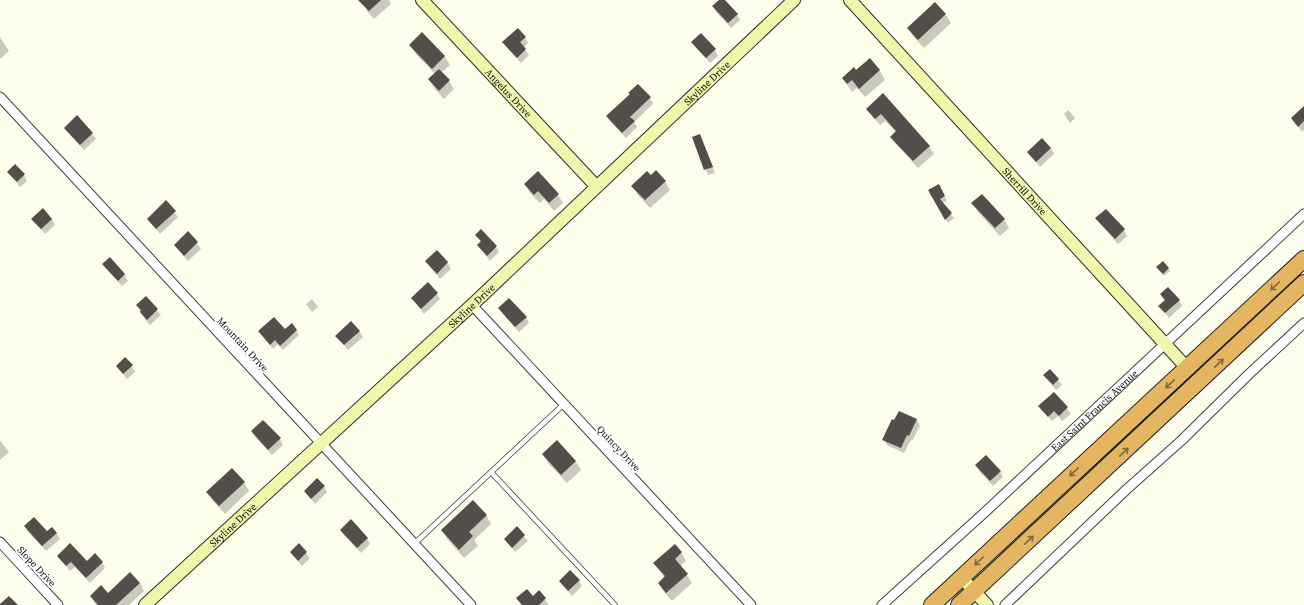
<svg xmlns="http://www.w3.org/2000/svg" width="1304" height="605" font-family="'Source Serif 4',serif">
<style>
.shadow{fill:#0003}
.building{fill:#534e49}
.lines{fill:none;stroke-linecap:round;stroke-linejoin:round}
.lane-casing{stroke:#3e3e3e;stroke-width:6}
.street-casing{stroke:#3e3e3e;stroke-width:11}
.secondary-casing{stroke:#2d2d2d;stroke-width:14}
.highway-casing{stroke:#1c1c1c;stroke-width:18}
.lane{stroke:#fff;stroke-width:4.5}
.street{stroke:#fff;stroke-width:9}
.secondary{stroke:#f1f6ad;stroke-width:12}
.highway{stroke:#e5b662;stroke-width:16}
.oneway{stroke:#83693b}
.labels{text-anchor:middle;stroke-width:4;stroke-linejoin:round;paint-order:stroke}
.street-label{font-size:10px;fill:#0b0b0b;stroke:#fff}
</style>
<rect width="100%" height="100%" fill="#fdfdec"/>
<!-- shadow -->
<path class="shadow" d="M364,0H389L391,4L374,19L367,11L362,2Z
M720,0H724L737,14L740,20L731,28L716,12L713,6Z
M935,3L946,15L951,23L924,48L913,36L908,28Z
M422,33L445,57L450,65L441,73L449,81L454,89L444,99L434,88L429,79L435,74L415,53L410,45Z
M701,35L715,50L718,56L710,63L696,48L692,42Z
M0,37L9,51L0,59Z
M525,37L528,43L524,48L529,55L521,63L507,48L504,43Z
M870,59L880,71L885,80L865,97L857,88L852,92L843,78L856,71Z
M638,85L650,98L653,104L634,122L637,127L626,138L611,122L607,116L630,95Z
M883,95L929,146L934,154L918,168L896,144L891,137L896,132L885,121L880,125L872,116L868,109Z
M1304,107V130L1302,132L1292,118Z
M1068,110L1075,118L1070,123L1064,114Z
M77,117L92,134L96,139L84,150L68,133L65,128Z
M700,135L715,173L708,175L693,138Z
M1051,148L1054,154L1040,167L1028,152Z
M9,172L24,175L27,181L20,187Z
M651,177L665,181L670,190L650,208L638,195L633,186Z
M525,184L558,195L563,203L554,211L544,199L540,203L530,193Z
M938,185L947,201L942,203L954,218L948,223L929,190Z
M166,202L178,217L160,234L148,219Z
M973,203L1004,219L1009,228L1000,236L978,212Z
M32,219H52L55,225L45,234Z
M1097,219L1124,230L1127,236L1118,244L1100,224Z
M188,233L201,249L188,261L175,245Z
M476,235L496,247L499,252L490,261L478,245L481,242Z
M437,252L448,263L451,269L440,279L430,267L426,262Z
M110,259L125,275L128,281L122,286L107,270L104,264Z
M1168,268L1170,271L1164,276L1159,270Z
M437,294L440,299L424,314L412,298Z
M1161,295L1179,300L1182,306L1169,318L1160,306L1165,301Z
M312,299L318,307L312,312L306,304Z
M137,305L157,310L161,315L150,325L144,318Z
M499,308L526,317L529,323L519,332L503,314Z
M296,330L299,335L283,350L278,344L273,349L260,332Z
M359,331L363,337L348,350L337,336Z
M117,366H132L135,372L127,379Z
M1050,370L1062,385L1056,390L1044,375Z
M1054,393L1067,408L1071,414L1062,421L1058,416L1052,421L1040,406Z
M899,412L917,420L920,426L912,441L911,440L904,453L887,445L884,440Z
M263,421L280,439L283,445L272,455L255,437L252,431Z
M0,440L9,452L0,460Z
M557,442L576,462L581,470L567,483L548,463L543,455Z
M976,465L1000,471L1003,477L993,486L979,471Z
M244,482L249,491L225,514L213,501L208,492Z
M324,487L327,492L315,504L305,491Z
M486,515L491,524L474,540L478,546L464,558L447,539L442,530Z
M25,526L56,533L60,539L46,551L28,532Z
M517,528L528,541L515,552L505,539Z
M341,530L367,538L370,544L361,553L344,535Z
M299,545L310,558L302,566L291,552Z
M681,552L686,561L680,566L687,575L692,583L672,601L664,592L659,584L665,578L654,563Z
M58,556L87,563L102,562L105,568L90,583L75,567L70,571Z
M560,581H579L582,586L572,596Z
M140,583L144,591L129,605H96L91,596L108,594Z
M539,592L549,605H521L518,599L533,597Z"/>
<!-- building -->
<path class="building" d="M358,0H381L369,11Z
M719,0H725L738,14L728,23L712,6Z
M935,2L946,14L918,40L907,28Z
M518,28L526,37L520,42L526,49L517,58L502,42Z
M422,32L445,56L432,69L409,45Z
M701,33L716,49L706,58L691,42Z
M870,58L880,70L859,89L852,80L847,84L842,78L854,67L856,70Z
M439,69L450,80L439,91L428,79Z
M638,84L651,97L630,117L635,121L622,133L606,116L630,94L628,93Z
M883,93L930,146L913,161L890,137L896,131L881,114L875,119L866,109Z
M1304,106V121L1298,127L1291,118Z
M77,115L93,133L80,145L64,128Z
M700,134L713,167L704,170L692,137Z
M1042,138L1051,148L1036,162L1027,152Z
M15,164L25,174L17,182L7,172Z
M656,170L666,181L645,200L631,186L647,171L651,175Z
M538,171L559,194L549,203L538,191L534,195L524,184Z
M939,184L945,196L940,199L952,213L945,220L928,190Z
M982,194L1005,219L995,228L971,203Z
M166,200L176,211L156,229L147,219Z
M43,208L52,219L41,229L31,219Z
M1106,209L1125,229L1115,239L1095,218Z
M481,229L497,246L487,256L477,245L481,241L475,235Z
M188,231L198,242L184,256L174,245Z
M437,250L448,262L437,274L425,261Z
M110,257L125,274L118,281L102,264Z
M1163,261L1169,268L1163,274L1156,267Z
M428,282L438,293L421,309L411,298Z
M1168,287L1180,300L1165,313L1158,306L1165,300L1160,294Z
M146,296L158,309L147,320L140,312L141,310L136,305Z
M509,298L527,317L515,327L498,308Z
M274,317L285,329L292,323L297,330L280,346L275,340L270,345L258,331Z
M351,321L360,331L344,345L335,336Z
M125,357L133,365L123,374L116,366Z
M1050,369L1059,379L1053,385L1043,375Z
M1054,392L1068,407L1059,416L1054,411L1048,417L1038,406Z
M899,411L917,419L909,436L907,435L901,448L882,440L892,419L894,420Z
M263,420L281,438L268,450L251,431Z
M557,440L576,461L561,475L542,454Z
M986,455L1001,471L990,481L975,465Z
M232,468L245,482L219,506L206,492Z
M317,478L325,486L311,499L304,491Z
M473,500L487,515L469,532L473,536L459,550L441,530Z
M34,517L47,531L52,527L57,533L42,546L24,526Z
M351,519L368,538L357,548L340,530Z
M517,526L525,535L512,548L504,539Z
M70,543L87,561L95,553L103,562L86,578L71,562L66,566L57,556Z
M299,543L307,552L298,561L290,552Z
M675,544L682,552L675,559L688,574L666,593L658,583L665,576L653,563Z
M570,570L580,580L568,591L559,581Z
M130,572L140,583L116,605H98L90,596L101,585L108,593Z
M527,589L533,596L539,590L546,598L539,605H522L516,598Z
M9,596L18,605H0V604Z"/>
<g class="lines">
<defs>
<path id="lane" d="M491,472L615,605
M414,544L564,404"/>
<g id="street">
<path d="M0,97L471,605"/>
<path d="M472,305L751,605"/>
<path d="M0,542L58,605"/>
<path id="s1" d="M882,605L983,514L1304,214"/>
<path d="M1005,605L1127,489L1182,440L1249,374L1304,323"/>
</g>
<g id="secondary">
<path id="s2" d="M422,0L596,186"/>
<path id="s3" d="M850,0L1187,368"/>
<path d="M962,578L987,605"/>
<path id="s4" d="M145,605L472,305L794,0"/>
</g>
<path id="highway" d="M932,605L1304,259
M959,605L1304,283"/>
</defs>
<!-- lane casing -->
<use href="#lane" class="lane-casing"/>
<!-- street casing -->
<use href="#street" class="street-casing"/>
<!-- secondary casing -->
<use href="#secondary" class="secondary-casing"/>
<!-- highway casing -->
<use href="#highway" class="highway-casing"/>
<!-- lane -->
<use href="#lane" class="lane"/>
<!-- street -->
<use href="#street" class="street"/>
<!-- secondary -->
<use href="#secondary" class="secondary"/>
<!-- highway -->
<use href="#highway" class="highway"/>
</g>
<!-- one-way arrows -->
<defs><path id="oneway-shaft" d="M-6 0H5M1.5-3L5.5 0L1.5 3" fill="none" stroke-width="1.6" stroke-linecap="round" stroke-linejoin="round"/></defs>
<g class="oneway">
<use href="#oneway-shaft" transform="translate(1275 286) rotate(137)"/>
<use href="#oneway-shaft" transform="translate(1219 363) rotate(-43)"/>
<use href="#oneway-shaft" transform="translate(1170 384) rotate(137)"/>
<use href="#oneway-shaft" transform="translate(1124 452) rotate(-43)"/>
<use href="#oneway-shaft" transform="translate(1074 472) rotate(137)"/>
<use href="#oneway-shaft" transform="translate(1029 540) rotate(-43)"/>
<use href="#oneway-shaft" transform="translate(979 561) rotate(136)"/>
</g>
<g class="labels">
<!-- street labels -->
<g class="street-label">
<text dy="4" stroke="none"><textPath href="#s4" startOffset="767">Skyline Drive</textPath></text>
<text dy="4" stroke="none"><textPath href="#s2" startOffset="127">Angelus Drive</textPath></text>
<text dy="4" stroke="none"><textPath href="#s3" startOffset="259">Sherrill Drive</textPath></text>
<text dy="4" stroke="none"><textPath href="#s4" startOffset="443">Skyline Drive</textPath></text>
<text transform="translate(243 344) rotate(47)" y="4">Mountain Drive</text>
<text dy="4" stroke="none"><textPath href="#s1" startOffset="288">East Saint Francis Avenue</textPath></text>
<text transform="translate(619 448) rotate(47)" y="4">Quincy Drive</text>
<text dy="4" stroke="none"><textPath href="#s4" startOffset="119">Skyline Drive</textPath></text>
<text transform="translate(37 566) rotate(47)" y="4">Slope Drive</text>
</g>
</g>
</svg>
